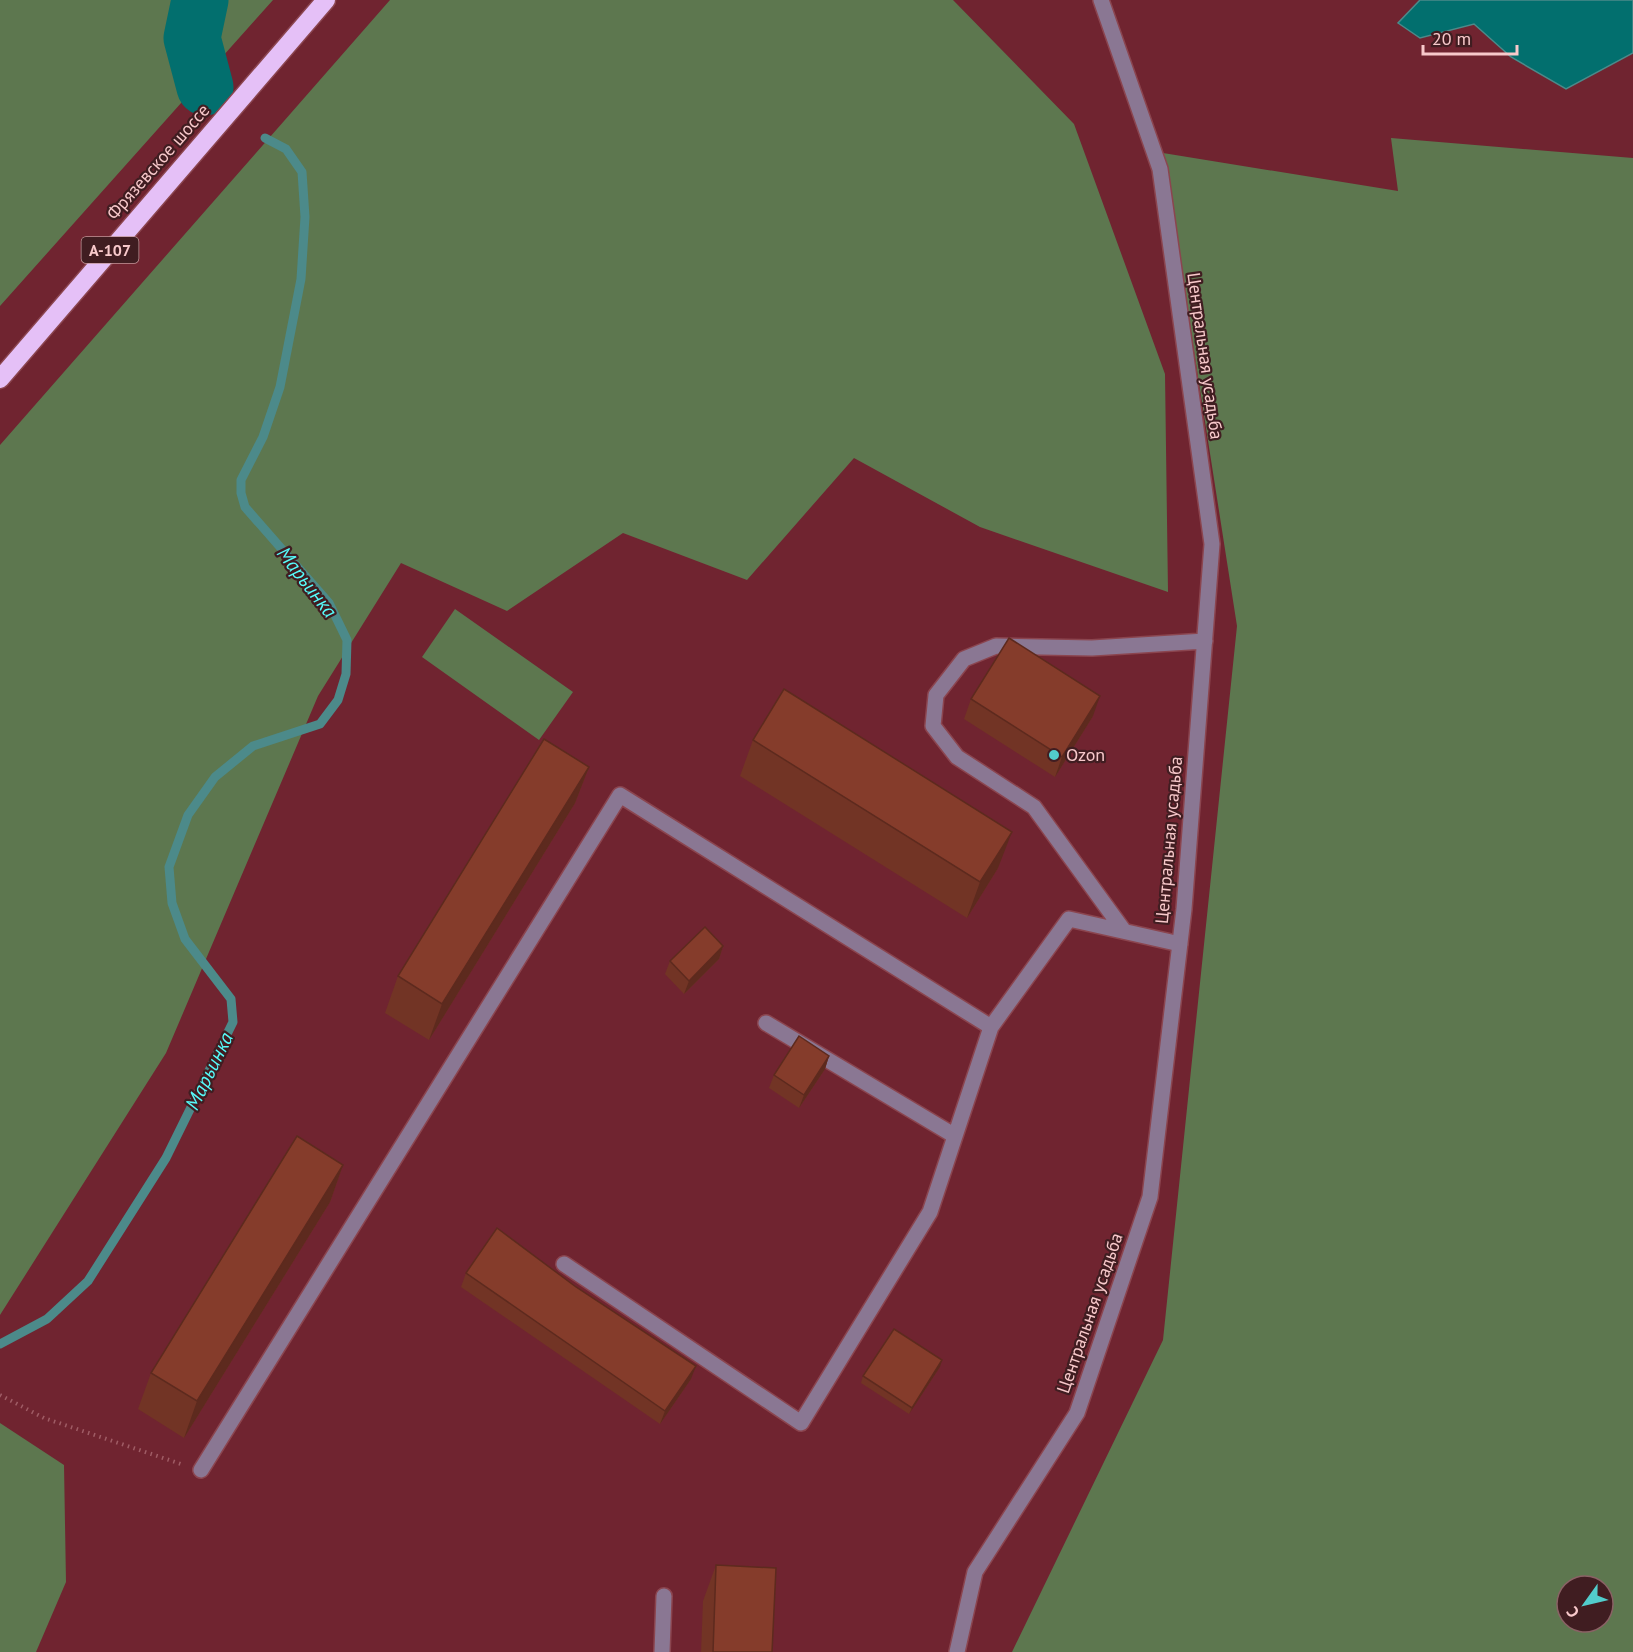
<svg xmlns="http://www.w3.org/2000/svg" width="1633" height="1652" font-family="'PT Sans',sans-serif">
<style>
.green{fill:#5d774f;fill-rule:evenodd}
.water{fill:#026f6e;stroke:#4c8a8a;stroke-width:1.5}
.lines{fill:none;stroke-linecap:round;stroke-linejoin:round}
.stream{stroke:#4c8a8a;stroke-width:9}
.river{stroke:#026f6e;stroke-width:57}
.minor-casing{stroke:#8b454f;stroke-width:18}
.highway-casing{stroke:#8b454f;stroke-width:21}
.path{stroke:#9f5c65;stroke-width:4;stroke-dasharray:1.5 4.5;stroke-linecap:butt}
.minor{stroke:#8a7793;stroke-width:15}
.highway{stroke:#e5c0f7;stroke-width:18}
.wall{fill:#723425}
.shaded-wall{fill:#5d2a1e}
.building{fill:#853c2b;stroke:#5d2a1e;stroke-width:1.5}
.poi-dot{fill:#52cdcc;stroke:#401d21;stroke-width:2}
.labels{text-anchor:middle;stroke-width:4.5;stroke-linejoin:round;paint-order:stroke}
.shield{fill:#401d21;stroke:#c19598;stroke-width:1.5}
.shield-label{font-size:16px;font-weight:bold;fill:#f8c9cb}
.street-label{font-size:18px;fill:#f8c9cb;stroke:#401d21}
.poi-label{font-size:18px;fill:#f8c9cb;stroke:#401d21;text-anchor:start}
.water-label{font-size:20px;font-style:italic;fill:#56fbfa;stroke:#401d21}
</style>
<rect width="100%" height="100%" fill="#702430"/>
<!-- green -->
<path class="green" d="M0,0H273L0,306Z
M390,0H953L1074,124L1165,374L1168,592L980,527L854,458L747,580L623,533L507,611L401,563L318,696L166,1053L0,1315V445Z
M1391,138L1633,158V1652H1012L1163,1340L1237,626L1163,153L1398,191ZM1567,1586H1603V1622H1567Z
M455,609L573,692L539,740L422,657Z
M0,1423L64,1465L66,1582L36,1652H0Z"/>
<!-- water -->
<path class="water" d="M1420,0H1633V53L1566,89L1511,57L1474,24L1420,38L1398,23Z"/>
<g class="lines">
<!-- stream -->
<path class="stream" d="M0,1344L47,1319L88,1281L166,1158L233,1022L231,999L185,939L172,903L169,867L188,815L215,777L253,746L320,724L338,700L346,674L347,640L329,603L245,507L241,493V480L263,437L280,387L301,279L305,217L302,172L286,149L265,138"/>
<!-- river -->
<path class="river" d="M200,0L192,38L205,87"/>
<defs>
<path id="minor" d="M1124,931L1034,807L957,757L933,726L936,695L964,659L996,646L1092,648L1205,641
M766,1023L955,1136
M564,1264L801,1423L930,1212L991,1027
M201,1470L620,795L991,1027L1069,919L1180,944
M662,1652L664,1596
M957,1652L975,1572L1077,1413L1150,1197L1184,909L1212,544L1160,169L1101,0"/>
<path id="highway" d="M0,379L326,0"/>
</defs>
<!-- minor casing -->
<use href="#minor" class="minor-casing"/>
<!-- highway casing -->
<use href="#highway" class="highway-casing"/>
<!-- path -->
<path class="path" d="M0,1395L44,1418L181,1464"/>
<!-- minor -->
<use href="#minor" class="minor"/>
<!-- highway -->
<use href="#highway" class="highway"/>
</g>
<!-- wall -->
<path class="wall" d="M971,699L1093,716L1055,777L964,719Z
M753,740L998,868L967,918L740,776Z
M589,767L575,803L429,1040L385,1013L398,976Z
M723,946L719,959L684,994L665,974L670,961Z
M829,1056L825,1069L799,1108L769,1088L774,1075Z
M343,1165L330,1202L184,1438L138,1409L151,1373Z
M466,1273L576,1287L691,1379L660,1424L461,1287Z
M940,1367L909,1414L861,1383L863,1376Z
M716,1565L772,1652H701L703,1601Z"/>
<!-- shaded-wall -->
<path class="shaded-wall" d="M1100,696L1093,716L1055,777L1062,757Z
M589,767L575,803L429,1040L442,1004Z
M1012,832L998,868L967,918L980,882Z
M723,946L719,959L684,994L689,981Z
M829,1056L825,1069L799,1108L804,1095Z
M343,1165L330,1202L184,1438L197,1401Z
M942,1360L940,1367L909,1414L912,1408Z
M696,1366L691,1379L660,1424L665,1411Z"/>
<!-- building -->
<path class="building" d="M1009,638L1100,696L1062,757L971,699Z
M784,689L1012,832L980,882L753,740Z
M544,739L589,767L442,1004L398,976Z
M705,927L723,946L689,981L670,961Z
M799,1036L829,1056L804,1095L774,1075Z
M297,1136L343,1165L197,1401L151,1373Z
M497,1228L576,1287L696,1366L665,1411L466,1273Z
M894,1329L942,1360L912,1408L863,1376Z
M716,1565L776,1568L772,1652H713Z"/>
<!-- markers -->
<circle class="poi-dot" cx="1054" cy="755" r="6"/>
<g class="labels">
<!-- shield labels -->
<rect class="shield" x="81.5" y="237" width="57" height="26" rx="4.5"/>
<g class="shield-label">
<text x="110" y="256">А-107</text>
</g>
<!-- street labels -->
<g class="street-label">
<text transform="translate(158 162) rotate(-49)" y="6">Фрязевское шоссе</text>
<text transform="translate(1205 356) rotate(82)" y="6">Центральная усадьба</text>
<text transform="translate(1169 840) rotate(-85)" y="6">Центральная усадьба</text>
<text transform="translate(1090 1313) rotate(-71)" y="6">Центральная усадьба</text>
</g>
<!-- poi labels -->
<g class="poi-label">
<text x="1066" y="761">Ozon</text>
</g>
<!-- water labels -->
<g class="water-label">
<text transform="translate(307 582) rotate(52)" y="7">Марьинка</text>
<text transform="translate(209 1071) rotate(-64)" y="7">Марьинка</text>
</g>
</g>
<!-- north arrow -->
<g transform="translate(1585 1604) rotate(236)"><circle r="28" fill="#401d21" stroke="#8a6265" stroke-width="1.5"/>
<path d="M0-4.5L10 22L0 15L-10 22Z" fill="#52cdcc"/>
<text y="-9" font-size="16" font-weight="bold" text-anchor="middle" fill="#f8c9cb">С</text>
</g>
<!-- scale -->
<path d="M1423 45v9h94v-9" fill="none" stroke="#f8c9cb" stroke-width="3"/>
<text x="1432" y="45" font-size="18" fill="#f8c9cb" stroke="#401d21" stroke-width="4.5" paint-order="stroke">20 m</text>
</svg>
